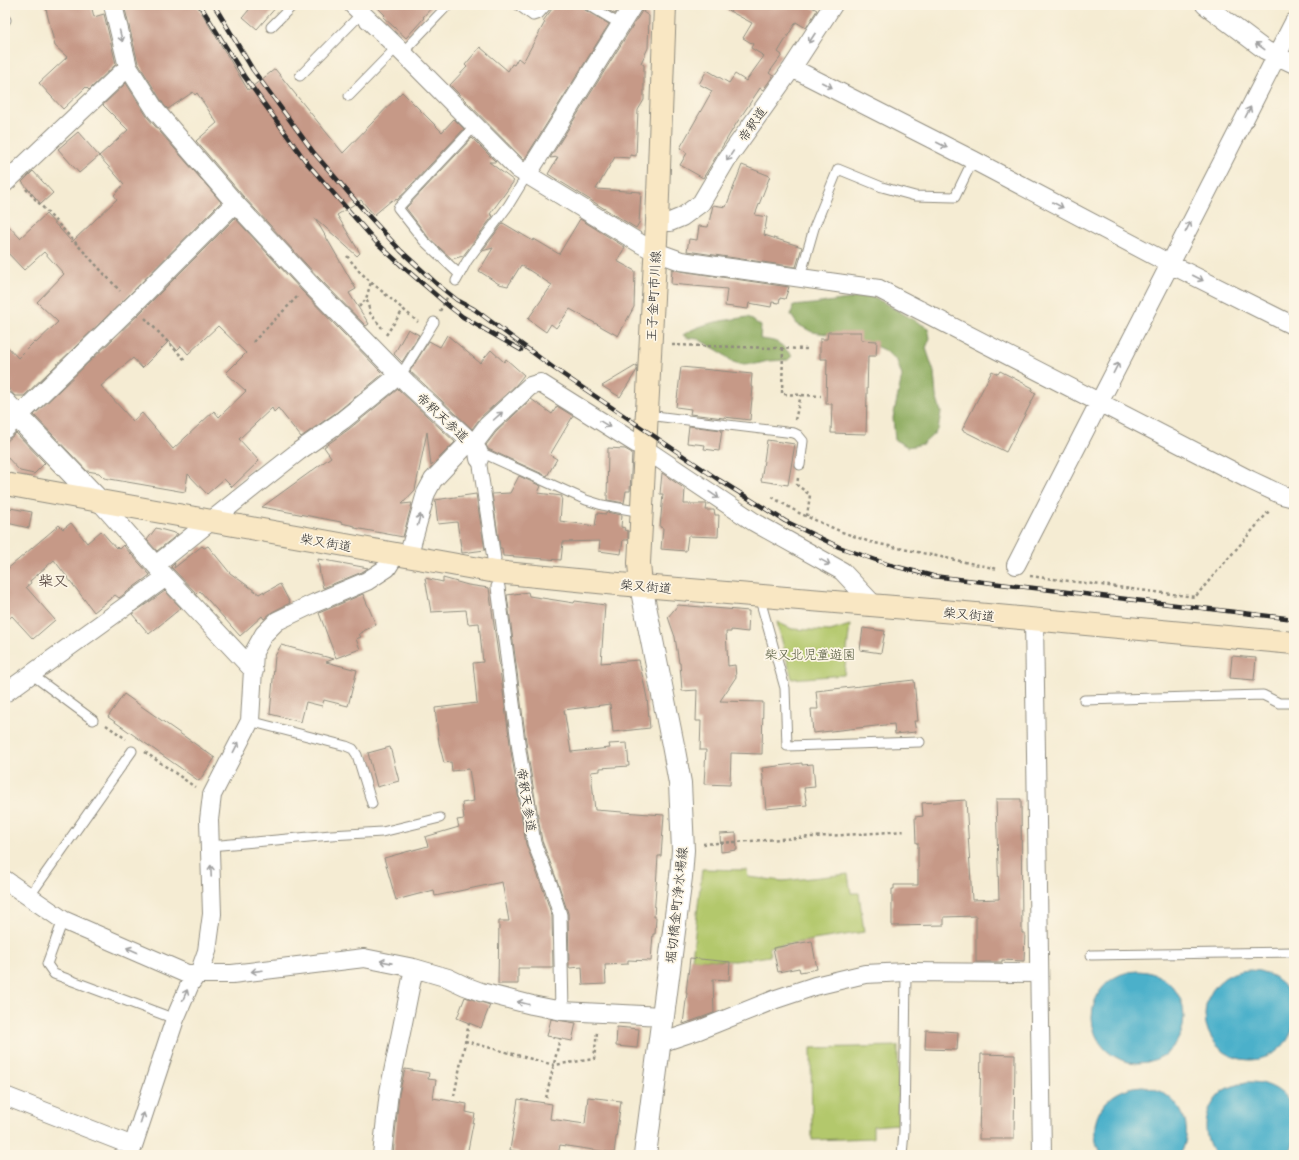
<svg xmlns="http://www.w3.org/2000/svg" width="1299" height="1160" font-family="'Patrick Hand','Klee One',sans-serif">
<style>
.green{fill:#b3c86c;stroke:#6f7a4c}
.forest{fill:#8eac60;stroke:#5c6c46}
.water{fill:#4bb0ca;stroke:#3b6e7a}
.building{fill:#c69987;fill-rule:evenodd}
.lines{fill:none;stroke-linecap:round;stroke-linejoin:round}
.service-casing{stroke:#908c7f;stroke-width:11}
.pedestrian-casing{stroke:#908c7f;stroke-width:15}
.minor-casing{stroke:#908c7f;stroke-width:20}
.tertiary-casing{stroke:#908c7f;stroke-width:24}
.secondary-casing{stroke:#908c7f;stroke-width:24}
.path{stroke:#908c7f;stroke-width:2.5;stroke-dasharray:3 3;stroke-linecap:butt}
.service{stroke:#fff;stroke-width:9}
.pedestrian{stroke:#fff;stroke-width:13}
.minor{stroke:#fff;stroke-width:18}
.tertiary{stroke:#fff;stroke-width:22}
.secondary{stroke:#f9e7c3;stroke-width:22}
.rail-casing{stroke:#2b2b2b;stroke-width:4.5}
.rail{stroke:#fcf5e5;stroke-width:3;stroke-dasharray:9;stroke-linecap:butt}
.oneway{stroke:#a0a0a0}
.labels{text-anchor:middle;stroke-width:3.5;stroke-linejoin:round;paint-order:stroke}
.street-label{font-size:13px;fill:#2b2b2b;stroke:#fcf5e5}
.park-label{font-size:13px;fill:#545a3e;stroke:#fcf5e5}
.quarter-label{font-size:15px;font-weight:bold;fill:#61524b;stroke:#fcf5e5}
</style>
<rect width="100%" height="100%" fill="#fcf5e5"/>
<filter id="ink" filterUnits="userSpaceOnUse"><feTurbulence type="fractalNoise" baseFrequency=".025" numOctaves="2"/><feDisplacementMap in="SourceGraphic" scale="8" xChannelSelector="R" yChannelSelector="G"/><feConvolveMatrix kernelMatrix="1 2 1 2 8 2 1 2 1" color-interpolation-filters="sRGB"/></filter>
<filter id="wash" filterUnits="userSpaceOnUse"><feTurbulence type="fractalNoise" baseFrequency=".012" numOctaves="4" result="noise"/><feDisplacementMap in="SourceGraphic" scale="16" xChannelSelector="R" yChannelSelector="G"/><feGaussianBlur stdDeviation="0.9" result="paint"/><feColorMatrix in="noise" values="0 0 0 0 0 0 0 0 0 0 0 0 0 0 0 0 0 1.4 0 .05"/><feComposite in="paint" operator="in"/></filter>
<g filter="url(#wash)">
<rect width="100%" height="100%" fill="#f5ecd3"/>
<!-- green -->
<path class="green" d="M777,622L792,629L830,631L850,625L844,675L792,679Z
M702,869L747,870L748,877L783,881L848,874L851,893H859L864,932L769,947L770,956L735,961L692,959Z
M898,1046V1124L873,1126V1138L812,1140L811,1048Z"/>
<!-- forest -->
<path class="forest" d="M869,296L883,302L928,328L930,338L926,348L934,372L936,396L941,412L938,430L923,444L908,447L895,440L893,418L902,376L897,361L886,351L869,343L841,336L812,332L797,324L791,315L793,306L813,304Z
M748,317L761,326L760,339C779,341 779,342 792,356L788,360L768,361L756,364H740L733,362L719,351L698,339L688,338L683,335C702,322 727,320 748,317Z"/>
<!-- water -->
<path class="water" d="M1205 1015a45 45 0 1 1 90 0a45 45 0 1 1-90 0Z
M1092 1017a46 46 0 1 1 92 0a46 46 0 1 1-92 0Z
M1246,1082C1266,1081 1286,1090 1293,1110C1295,1115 1294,1123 1294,1129C1294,1140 1294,1145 1288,1155H1215C1200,1135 1204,1105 1225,1090C1232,1086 1239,1084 1246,1082Z
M1142,1086C1176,1090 1198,1124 1180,1155H1101C1083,1121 1106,1088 1142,1086Z"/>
<g id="blocks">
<!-- building -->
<path class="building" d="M45,5H91L94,17L104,14L116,64L89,90L86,87L63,109L39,83L67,57L55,46Z
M124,5H197L248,90L275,69L343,153L402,92L442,132L454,119L464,129L397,200L396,199L394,202L392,200L374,215L361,200L337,215L360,253L357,256L315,218L356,289L349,293L369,324L366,326L318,277L243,196L196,141L217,123L197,93L195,95L193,92L168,109L164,105L138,63Z
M253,5H278L257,29L243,17Z
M375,5H434L423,17L424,18L406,38L383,17L385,15Z
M553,5H582L585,10L609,24L524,160L450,85L467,67L465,65L480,47L508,71L512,64L514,65L518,58L523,62L545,22L543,21L552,9Z
M600,5H621L615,14Z
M643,5H648L643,12L649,16L648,48L641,63L644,65V100L638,110L636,156L630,155V158L615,157L596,189L641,192L639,223L636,228L548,174L558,157L550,158L642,11Z
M718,5H808L817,10L806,28L796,22L778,52L782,55L769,73L773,76L763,90L760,88L736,124L703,178L680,165L687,153L680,148L712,91L699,84L707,70L729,83L735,74L746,81L764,56L751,48L753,44L743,38L752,23Z
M126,83L148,118L221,202L126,298L24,396H15L5,385V344L18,358L34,342L36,343L58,322L37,302L64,274L44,252L24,270L5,250V222L20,238L46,214L72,242L117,199L114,195L124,184L99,156L128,130L103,105Z
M78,132L99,156L79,173L58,149Z
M472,138L496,162H489L514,181L490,214L493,216L463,256L452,259L428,237L406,208Z
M742,165L770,176L755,215L767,217L764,235L802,247L796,267L687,251L689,239L697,240L699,226L708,227L713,205L726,207Z
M33,171L53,193L41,204L22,182Z
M235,218L302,291L383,374L337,412L301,437L278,408L274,412L272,408L239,439L259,461L232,487L224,479L207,494L188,474L185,492L104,478L99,473L87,471L34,415L140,313ZM218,326L246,353L226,373L246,391L219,417L214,411L173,449L142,413L133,421L101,386L133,358L142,368L169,341L177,350L181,346L188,354Z
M580,219L625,247L617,261L635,271L634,307L618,336L570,309L556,328L551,324L546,332L528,319L552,285L521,265L508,286L499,284L479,271L493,248L482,251L503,223L533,241L534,239L559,254Z
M672,269L680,271L789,287L785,299L780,298L779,303L772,302L771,307L749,303L748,309L725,306L727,289L671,284Z
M408,329L419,335L402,362L394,354Z
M828,332H861V340L877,341L876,356H868L866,434L831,433L832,404H826L827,359H820V339H827Z
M447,335L480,363L491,350L504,362L506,359L524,375L516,385L481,417L472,429L410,371L429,341L440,347Z
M637,365V370L620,397L602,386Z
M681,367L752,374L751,387H753L750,420L724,417V418L690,414L691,409L676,407Z
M992,371L998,374L1000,371L1033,388L1031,391L1036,393L1006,452L962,430Z
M398,389L455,442L431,466L427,432L415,490L402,504L412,503L403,537L355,528V526L341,523V522L262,507L331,457L324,447L349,429Z
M531,399L552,414L557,406L573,416L550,455L557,459L547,476L488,449L486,445L496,432Z
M689,426L722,430L719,451L704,449L705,445L687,443Z
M16,433L45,463L34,474L20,471L5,455V443Z
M767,440L795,444L788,485L761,481Z
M608,448L625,449L632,453L630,491H626L624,503L607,500Z
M662,473L685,489L684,504H707L706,510H714L715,515H719L718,537L688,536L686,551L661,549L663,528L660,527L663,494H660Z
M519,476L541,486L538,493L562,496L560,521L595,526L597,513L606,514V512L622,515L621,527L625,528L624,530L628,531V540H623L621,554L599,551L600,541L563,542L561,560L503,556L502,548H500L492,494L510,493Z
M476,494L485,550L462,553L457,522L438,524L435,500Z
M10,508L32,512L29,528L7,523Z
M71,523L87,543L101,531L116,548L117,547L119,549L123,545L150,575L119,598L115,595L94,612L54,560L30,581L31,583L26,587L55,620L33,639L12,616L5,622V571L59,525L63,529Z
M156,528L178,534L157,551L147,540Z
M202,546L204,548L208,546L230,573L259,594L264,591V593L280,584L290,603L272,612L264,619L262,616L240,636L200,591L197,594L171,567L175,563L174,568Z
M318,559L341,563L368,568L362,572L323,588L320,575Z
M425,578L443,582V578L468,585L489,588L511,751L526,844L543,889L552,916L553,968H518V984H498L499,921H509L502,882L435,896L434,890L396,900L384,858L428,846L425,837L459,827L457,820L464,819L462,803L474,801L469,769L452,771L451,762L444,763L439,743L435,708L477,703L473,663L483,662L479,623L468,624L466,610L431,612Z
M165,591L181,608L149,634L132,614Z
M528,592L529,596L574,603L575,601L605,605L601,663L639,660L647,698L650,728L613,732L610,704L564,710L571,752L610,748L609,744L627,743L629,766L600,768V771L591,772L595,810L664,815L661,856H658L654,917H656L655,934H653L651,961L628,960V964L605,965L606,984L583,985L582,967L569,968L568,913L558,883L542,841L527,749L507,595Z
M363,594L376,625L363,631V632L359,634L361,637L356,639L360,649L336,658L319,613Z
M678,605L749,611L748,632L731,630V632H726L728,666L735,665L736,677L720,701L763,702L762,754L731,753L730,785L704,784L706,750H700L701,721H696L697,690L682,691L680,663H679L675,637L668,617Z
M863,628L885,631L881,653L860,650Z
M281,645L334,659L326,662L357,670L348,706L324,700L322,706L306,702L301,722L270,714L275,656Z
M1232,656L1256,658L1254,680L1230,678Z
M914,680L918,721H914L916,732L895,734L894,724L813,733L811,709H818L816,691Z
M124,694L215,758L199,781L108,717Z
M390,747L399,781L377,787L368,753Z
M802,763V765L813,764L815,787L804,788L807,805L766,809L762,768Z
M996,799H1021L1022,933H1025L1024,961L1002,960V962H976V916L944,917V925L892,926V889H894V885H918V843H916L915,817L923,816L922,803L966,800L972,900L999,899Z
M736,833L737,850L721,852L720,834Z
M812,941L817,969L800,972L799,968L778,972L773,948Z
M690,958L730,962L729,980L713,979L714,1013L683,1024L687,993H686Z
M465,997L490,1005L481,1028L457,1018Z
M551,1019L576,1023L572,1041L547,1036Z
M617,1027L639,1029L637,1048L616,1046Z
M926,1030L958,1032L957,1050L925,1049Z
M981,1054L1015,1055L1014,1139H979Z
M405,1069L429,1073L428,1079L436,1080L433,1098L467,1104L466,1112L475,1114L467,1155H393L399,1094Z
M588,1097L621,1101L614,1153L560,1145L558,1155H519L520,1152L510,1150L518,1099L552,1104L550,1119L585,1124Z"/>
</g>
</g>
<g filter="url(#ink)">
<use href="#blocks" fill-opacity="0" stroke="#908c7f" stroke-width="1"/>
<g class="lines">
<defs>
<path id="service" d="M518,5L533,16L539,14L547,5
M588,5L620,24
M5,21L6,20
M271,27L293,5
M402,53L448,5
M300,76L362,13
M349,96L397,47
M459,274L424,241L398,208L475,126
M800,277L814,228L838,169L882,187L915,196L955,197L973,160
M456,281L467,261L508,206L527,175
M399,375L404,370L434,322
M647,415L794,433L798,435L803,441L800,465
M478,451L586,500L602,505L642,512
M759,596L785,688L787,746L920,742
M31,674L93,720
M1084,700L1263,695L1279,703H1294
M250,721L346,746L353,749L357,755L372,804
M210,846L331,835L382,832L440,818
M29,897L132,751
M63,920L47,964L54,974L175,1019
M1091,955L1294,952
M902,1155L904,1132L906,972"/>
<path id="pedestrian" d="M479,459L494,559
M498,587L519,750L534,843L551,886L560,915L562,1011"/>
<path id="minor" d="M113,5L128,67L156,111L235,203L310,284L408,384L470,441L478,451L479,459
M353,5L397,47L518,169L641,244L656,252L681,261L879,289L1250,480L1282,495L1294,498
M1205,5L1265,50L1294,64
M792,68L973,160L1170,264L1294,326
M527,175L633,5
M5,183L128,67
M657,222H670L682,217L701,203L727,159L792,68L833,5
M5,429L133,305L235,203
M473,445L488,425L530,386L540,383L645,449L754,522L842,571L874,605
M99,501L166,577L254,671
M408,557L426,493L433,480L470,441
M156,565L257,484L299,451L343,420L399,375
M1016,565L1294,22
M1034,620L1042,1155
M5,693L166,577
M5,880L63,920L187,974H232L364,958L414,968L448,978L465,986L481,992L532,1005L562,1011L663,1016
M660,1043L699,1030L776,999L815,986L865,974L906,972L1038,973
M5,1096L133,1146
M130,1155L175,1019L190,984L201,968L207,951L212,914L209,820L212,795L250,721L254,652L264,634L277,621L315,603L367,581L387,568L396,554
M382,1155L389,1092L414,968"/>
<path id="tertiary" d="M5,403L99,501
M641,586L673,745L680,783L683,850L681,877L645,1155"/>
<path id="secondary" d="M5,484L496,572L618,584L954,612L1294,643
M641,586L639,563L657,222L665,5"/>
</defs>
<!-- service casing -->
<use href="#service" class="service-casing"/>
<!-- pedestrian casing -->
<use href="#pedestrian" class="pedestrian-casing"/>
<!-- minor casing -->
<use href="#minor" class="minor-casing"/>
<!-- tertiary casing -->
<use href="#tertiary" class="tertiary-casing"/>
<!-- secondary casing -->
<use href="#secondary" class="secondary-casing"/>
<!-- path -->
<path class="path" d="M26,189L120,291
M347,256L359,271L371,282L418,322
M367,300L370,313L382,328
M359,307L366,299L371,282
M440,311L450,292
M145,318L186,361
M386,335L403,310
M253,342L297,297
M672,345L807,349
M783,348L782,394L821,396
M795,420L801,395
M798,478L797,485L810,495L807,516
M772,497L799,513L842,532L870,542L998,569
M1030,576L1195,597L1270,510
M106,725L126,739
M145,752L195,787
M703,844L906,831
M465,1041L554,1065L594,1059L597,1032
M454,1096L469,1023
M546,1098L560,1038"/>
<!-- service -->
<use href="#service" class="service"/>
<!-- pedestrian -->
<use href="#pedestrian" class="pedestrian"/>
<!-- minor -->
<use href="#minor" class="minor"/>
<!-- tertiary -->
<use href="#tertiary" class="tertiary"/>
<!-- secondary -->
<use href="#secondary" class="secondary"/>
<defs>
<path id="rail" d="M200,5L244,76L307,163L377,243L402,266L450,307L463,317L521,350
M214,5L253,70L314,153L367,214L401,251L438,285L457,300L474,309L555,369L719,480L785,521L839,547L890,565L933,576L1294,619"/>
</defs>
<!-- rail casing -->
<use href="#rail" class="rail-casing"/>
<!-- rail -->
<use href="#rail" class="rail"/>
</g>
<!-- one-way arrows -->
<defs><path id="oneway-shaft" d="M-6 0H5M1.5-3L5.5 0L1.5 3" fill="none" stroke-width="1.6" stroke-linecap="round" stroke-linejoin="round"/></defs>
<g class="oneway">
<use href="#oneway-shaft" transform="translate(121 36) rotate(76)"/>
<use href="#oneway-shaft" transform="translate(812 38) rotate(123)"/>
<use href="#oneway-shaft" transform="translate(1260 46) rotate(-143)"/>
<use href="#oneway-shaft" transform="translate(827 85) rotate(27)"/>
<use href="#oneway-shaft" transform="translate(1248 112) rotate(-63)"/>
<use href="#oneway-shaft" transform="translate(942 145) rotate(27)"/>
<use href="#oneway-shaft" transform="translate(730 156) rotate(124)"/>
<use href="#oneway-shaft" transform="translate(1058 205) rotate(28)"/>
<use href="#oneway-shaft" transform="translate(1188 227) rotate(-63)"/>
<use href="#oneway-shaft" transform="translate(1198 278) rotate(27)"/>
<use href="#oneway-shaft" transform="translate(1116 368) rotate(-63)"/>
<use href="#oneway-shaft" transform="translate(498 416) rotate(-42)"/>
<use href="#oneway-shaft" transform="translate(605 424) rotate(32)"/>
<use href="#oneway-shaft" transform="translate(714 495) rotate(34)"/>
<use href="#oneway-shaft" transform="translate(419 520) rotate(-75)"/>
<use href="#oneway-shaft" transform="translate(825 562) rotate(29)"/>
<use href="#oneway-shaft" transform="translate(236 747) rotate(-63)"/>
<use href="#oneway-shaft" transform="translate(211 871) rotate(-92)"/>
<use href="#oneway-shaft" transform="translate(132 950) rotate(-156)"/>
<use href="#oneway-shaft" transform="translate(386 962) rotate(-169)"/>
<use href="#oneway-shaft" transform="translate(257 971) rotate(173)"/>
<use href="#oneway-shaft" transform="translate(185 995) rotate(-66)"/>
<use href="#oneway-shaft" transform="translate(523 1003) rotate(-166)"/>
<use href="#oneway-shaft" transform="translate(142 1118) rotate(-72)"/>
</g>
</g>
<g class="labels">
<!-- street labels -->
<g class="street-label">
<text transform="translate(752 124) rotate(-55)" y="5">帝釈道</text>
<text transform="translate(653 296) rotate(-87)" y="5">王子金町市川線</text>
<text transform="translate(443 417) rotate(43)" y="5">帝釈天参道</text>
<text transform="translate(326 542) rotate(10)" y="5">柴又街道</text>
<text transform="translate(646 586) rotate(5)" y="5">柴又街道</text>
<text transform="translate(969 614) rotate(5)" y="5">柴又街道</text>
<text transform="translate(527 800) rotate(81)" y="5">帝釈天参道</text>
<text transform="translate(676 905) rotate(-84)" y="5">堀切橋金町浄水場線</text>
</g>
<!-- park labels -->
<g class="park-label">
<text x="810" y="659">柴又北児童遊園</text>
</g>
<!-- quarter labels -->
<g class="quarter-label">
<text x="53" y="586">柴又</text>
</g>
</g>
<!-- margin -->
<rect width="1299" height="1160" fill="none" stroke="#fcf5e5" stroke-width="20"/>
</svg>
